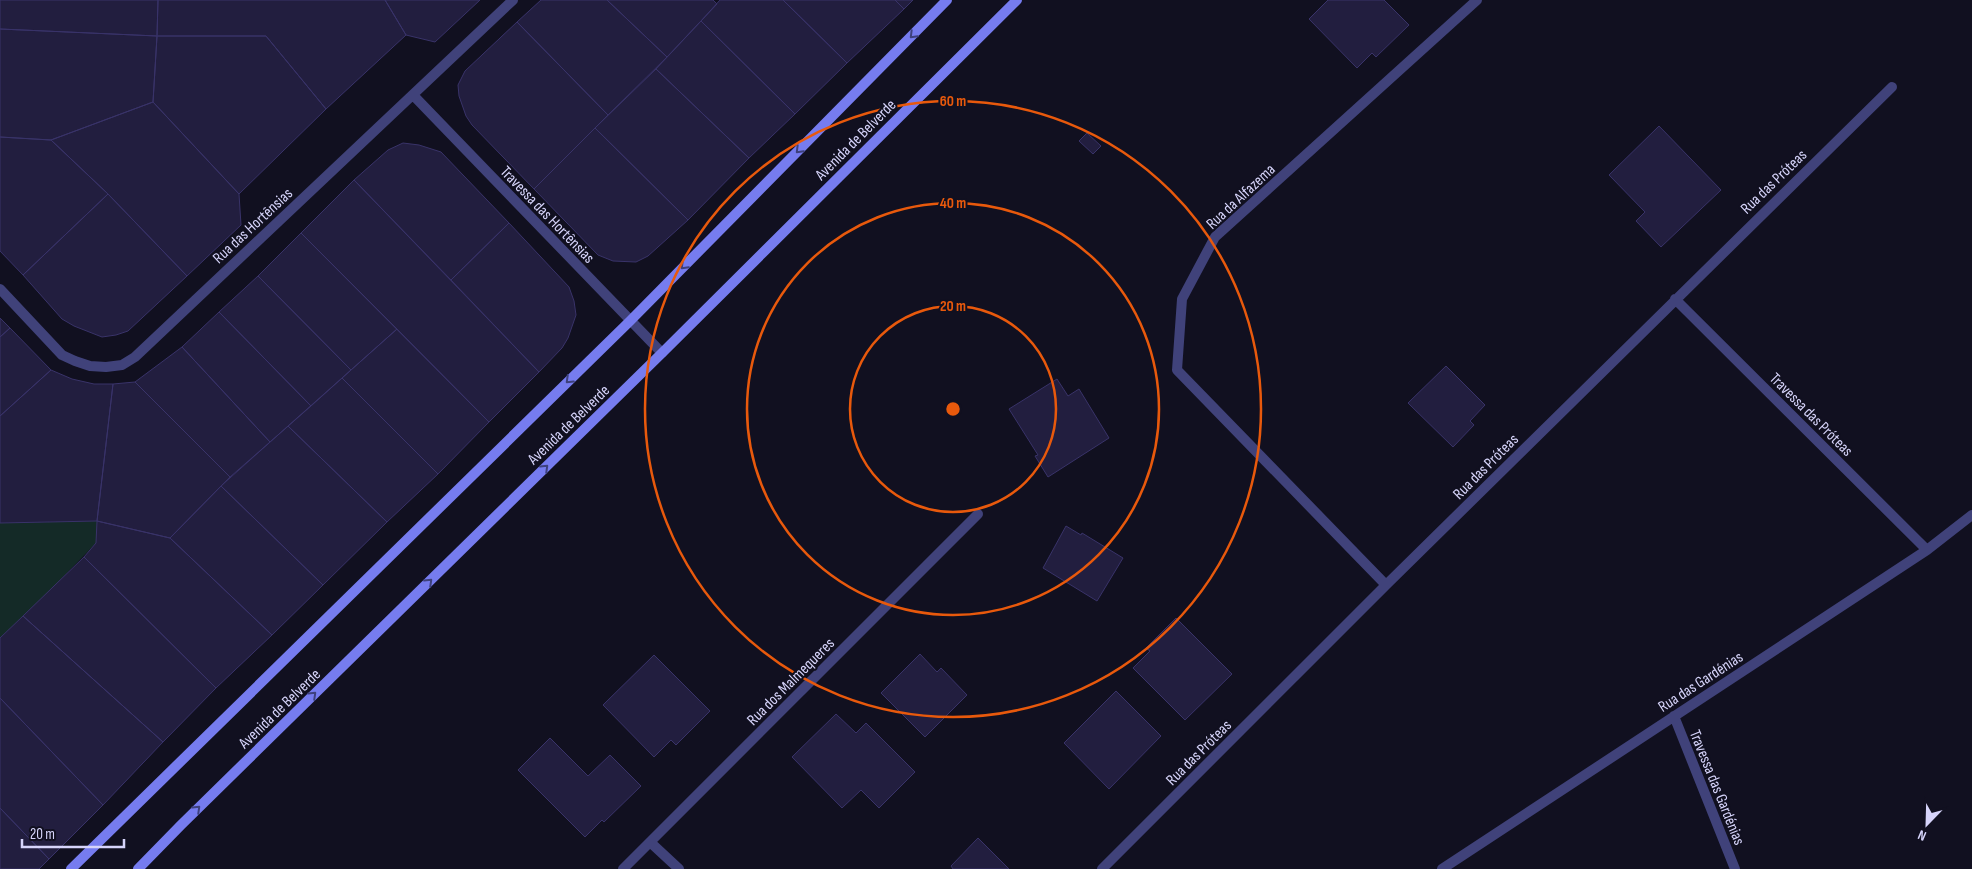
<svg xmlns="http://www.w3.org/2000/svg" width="1972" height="869" font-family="'Sofia Sans Condensed',sans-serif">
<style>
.green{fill:#142a27}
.building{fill:#221e3f;stroke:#393369}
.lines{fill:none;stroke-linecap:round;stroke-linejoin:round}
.street{stroke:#40427a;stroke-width:10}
.secondary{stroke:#767cef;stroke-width:10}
.oneway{stroke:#3e417d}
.ring{fill:none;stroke:#e8590c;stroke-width:2.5}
.labels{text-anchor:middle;stroke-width:4;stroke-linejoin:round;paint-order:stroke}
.street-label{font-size:16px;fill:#d6d4fa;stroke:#111020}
.centre{fill:#e8590c;stroke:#111020;stroke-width:2.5}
.ring-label{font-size:15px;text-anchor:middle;font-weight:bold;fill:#e8590c;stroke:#111020;stroke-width:4;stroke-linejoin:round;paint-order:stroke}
</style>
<rect width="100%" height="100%" fill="#111020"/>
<!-- green -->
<path class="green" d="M97,521L96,543L0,642V523Z"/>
<!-- building -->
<path class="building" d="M0,0H158L157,36L0,29Z
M158,0H385L406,35L326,109L266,36H157Z
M385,0H480L435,42L406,35Z
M541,0H607L667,57L608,115L517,22Z
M607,0H713L717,4L667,57Z
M720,0H783L847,63L795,114L701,21Z
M783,0H895L904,9L847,63Z
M895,0H913L904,9Z
M1328,0H1384L1409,25L1376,57L1372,53L1357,68L1309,19Z
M701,21L795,114L749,158L656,69Z
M517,22L608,115L534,189L472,125L466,116L459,96L458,85L465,71Z
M0,29L157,36L153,102L51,140L0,137Z
M157,36H266L326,109L239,194L153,102Z
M656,69L749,158L688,220L595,128Z
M153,102L239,194L241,225L187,276L108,194L51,140Z
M1659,126L1721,190L1661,247L1636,221L1645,212L1609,175Z
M595,128L688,220L648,256L636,262L613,261L598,255L534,189Z
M1087,133L1101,146L1093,154L1079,141Z
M0,137L51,140L108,194L23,275L0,251Z
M403,143L419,145L441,152L509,223L451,280L354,180L388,150Z
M354,180L539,372L489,422L301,233Z
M108,194L187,276L128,331L116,335L102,337L74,326L62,319L23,275Z
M509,223L569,287L574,301L576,315L568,338L562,348L539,372L451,280Z
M301,233L397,329L351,370L258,276Z
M258,276L351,370L311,406L219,312Z
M219,312L311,406L270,442L182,347Z
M0,318L10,328L0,337Z
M10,328L51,370L0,416V337Z
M397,329L489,422L438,474L342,378Z
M182,347L270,442L230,477L135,382Z
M1446,366L1485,405L1470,421L1474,425L1453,447L1408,403Z
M51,370L72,379L94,384H113L97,521L0,523V416Z
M342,378L438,474L387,522L288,426Z
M1057,379L1068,396L1079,389L1109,438L1048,477L1035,456L1038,455L1009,409Z
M135,382L230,477L170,538L97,521L113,384Z
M288,426L387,522L323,585L221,486Z
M221,486L323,585L272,635L170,538Z
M97,521L170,538L272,635L216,688L84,557L96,543Z
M1066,526L1081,535L1082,533L1123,558L1097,601L1043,568Z
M84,557L216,688L163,742L23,616Z
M23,616L163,742L103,805L0,698V638Z
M1176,618L1232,674L1185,720L1133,668L1150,651L1146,648Z
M920,654L937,672L941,668L967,695L925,737L881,693Z
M654,655L710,711L676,745L671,740L654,757L603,705Z
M1116,691L1161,736L1109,789L1064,743Z
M0,698L103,805L49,859L0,808Z
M836,714L856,733L866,723L915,772L879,808L861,790L842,808L792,757Z
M550,738L588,776L610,755L641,786L604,822L602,820L585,837L518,770Z
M0,808L49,859L39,869H0Z
M978,838L1009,869H953L951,866Z"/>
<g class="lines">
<!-- street -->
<path class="street" d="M413,95L662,353
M0,289L62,355L75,361L90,366L106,367L122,365L135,357L513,0
M1675,299L1927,550
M1386,585L1177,370L1182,299L1215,237L1477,0
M1674,716L1735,869
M650,842L679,869
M623,869L978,514
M1102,869L1386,585L1892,87
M1442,869L1927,550L1972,515"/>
<!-- secondary -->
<path class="secondary" d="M71,869L630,321L947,0
M138,869L181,825L662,353L1017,0"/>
</g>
<!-- one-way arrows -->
<defs><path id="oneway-chevron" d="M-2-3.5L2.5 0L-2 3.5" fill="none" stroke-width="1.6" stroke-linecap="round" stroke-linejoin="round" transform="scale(1.25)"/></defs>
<g class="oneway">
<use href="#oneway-chevron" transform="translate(913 35) rotate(135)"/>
<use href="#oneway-chevron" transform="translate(799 150) rotate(135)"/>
<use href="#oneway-chevron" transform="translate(684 266) rotate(135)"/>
<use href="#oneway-chevron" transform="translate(569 380) rotate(136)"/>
<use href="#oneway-chevron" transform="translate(545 468) rotate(-44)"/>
<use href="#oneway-chevron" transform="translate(429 582) rotate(-44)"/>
<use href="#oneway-chevron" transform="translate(313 695) rotate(-44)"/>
<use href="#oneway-chevron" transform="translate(197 809) rotate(-44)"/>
</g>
<!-- distance rings -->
<g class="ring">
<circle cx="953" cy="409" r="103"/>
<circle cx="953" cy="409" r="206"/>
<circle cx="953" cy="409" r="308"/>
</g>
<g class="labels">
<!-- street labels -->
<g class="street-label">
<text transform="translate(855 139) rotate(-45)" y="6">Avenida de Belverde</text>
<text transform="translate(1773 181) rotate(-44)" y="6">Rua das Próteas</text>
<text transform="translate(1240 196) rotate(-43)" y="6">Rua da Alfazema</text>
<text transform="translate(548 214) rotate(46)" y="6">Travessa das Hortênsias</text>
<text transform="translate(252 225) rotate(-43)" y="6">Rua das Hortênsias</text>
<text transform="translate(1812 414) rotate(45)" y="6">Travessa das Próteas</text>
<text transform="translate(568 424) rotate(-44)" y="6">Avenida de Belverde</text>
<text transform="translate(1485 466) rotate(-45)" y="6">Rua das Próteas</text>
<text transform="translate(790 681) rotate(-45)" y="6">Rua dos Malmequeres</text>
<text transform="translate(1700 681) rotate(-33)" y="6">Rua das Gardénias</text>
<text transform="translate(279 708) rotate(-44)" y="6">Avenida de Belverde</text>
<text transform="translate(1198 752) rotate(-45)" y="6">Rua das Próteas</text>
<text transform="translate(1718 787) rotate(68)" y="6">Travessa das Gardénias</text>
</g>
</g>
<circle cx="953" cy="409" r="8" class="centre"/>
<g class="ring-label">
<text x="953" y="106">60 m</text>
<text x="953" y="208">40 m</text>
<text x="953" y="311">20 m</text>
</g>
<!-- north arrow -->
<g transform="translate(1927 824) rotate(203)" stroke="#111020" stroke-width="4" paint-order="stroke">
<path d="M0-4L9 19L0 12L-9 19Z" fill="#d6d4fa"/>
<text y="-8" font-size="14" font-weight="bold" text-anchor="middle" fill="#d6d4fa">N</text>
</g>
<!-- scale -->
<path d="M22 839v8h102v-8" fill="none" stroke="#d6d4fa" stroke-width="2.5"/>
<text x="30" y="839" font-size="15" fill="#d6d4fa" stroke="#111020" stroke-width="4" paint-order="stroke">20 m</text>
</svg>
